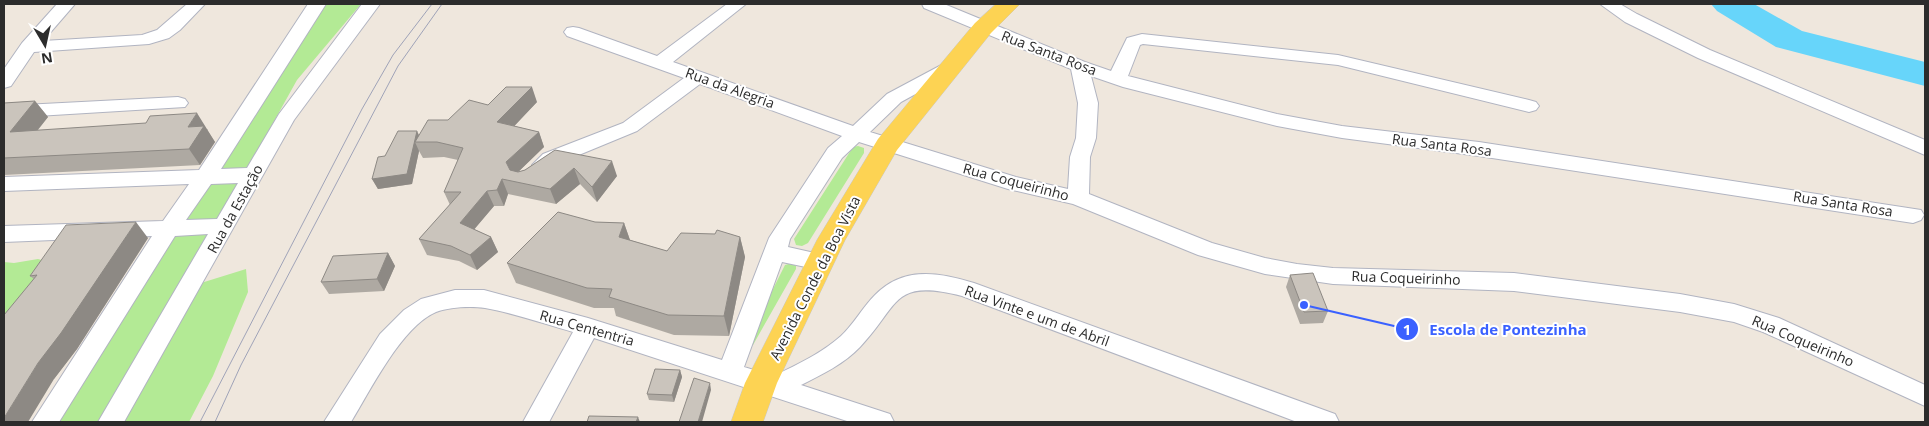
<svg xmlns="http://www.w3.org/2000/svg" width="1929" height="426" font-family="'Open Sans',sans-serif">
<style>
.green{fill:#b3ea95}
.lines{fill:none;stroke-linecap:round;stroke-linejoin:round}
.river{fill:#67d5fa;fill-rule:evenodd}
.street-casing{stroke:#b1b4c1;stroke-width:2}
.primary-casing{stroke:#c8c8c8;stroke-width:1}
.street{fill:#fff;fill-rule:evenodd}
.primary{fill:#fdd353;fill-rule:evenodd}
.tram{stroke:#9fa3b8;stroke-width:1}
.wall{fill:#aea9a2}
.shaded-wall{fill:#8d8984}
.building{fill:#cac4bc;stroke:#8d8984}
.labels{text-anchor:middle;stroke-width:4;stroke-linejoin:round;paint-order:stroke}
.street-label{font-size:14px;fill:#2c2c2c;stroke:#fff}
.leader{fill:none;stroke:#3a61ff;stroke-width:2}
.callout-dot{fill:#3a61ff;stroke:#fff;stroke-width:2}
.mark-label{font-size:15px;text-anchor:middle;font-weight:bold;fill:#fff}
.callout-label{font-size:15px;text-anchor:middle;font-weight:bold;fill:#3a61ff;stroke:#fff;stroke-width:4;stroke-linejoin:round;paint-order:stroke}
</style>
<rect width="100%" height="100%" fill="#efe7dd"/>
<!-- green -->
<path class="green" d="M323,4H361L297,80L214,229L102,422H52L215,175Z
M858,146L864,148V153L808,243L802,246L796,245L794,239L853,147Z
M38,259L55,264L4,350V262L14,263Z
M792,263L796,266V269L753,345L749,346L747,341L785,265Z
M246,269L248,292L213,376L189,422H121L201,283Z"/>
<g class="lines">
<!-- river -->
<path class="river" d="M1711,4H1754L1802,31L1925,62V86L1776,47L1717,11Z"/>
<defs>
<path id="street" d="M57,4H75L43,41L142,35L157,30L187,4H205L180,30L169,38L149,44L34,52L11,86L4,88V69L22,43Z
M308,4H326L221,169L247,168L279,114L362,4H380L294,120L124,422H98L208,234L175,236L59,422H32L152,236L4,242V226L163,221L189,184L4,191V177L199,170ZM238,183L217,219L186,220L211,184Z
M727,4H746L673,62L853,126L887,94L947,62L953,60L959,62L962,66L959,70L901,102L870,132L1016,177L1068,189L1070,157L1076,138L1078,103L1071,69L924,8L922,4H944L1085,62L1111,71L1127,38L1142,34L1338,55L1529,100L1536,102L1539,106L1536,110L1529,112L1338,65L1143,44L1140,45L1128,76L1277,114L1342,126L1479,142L1921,210L1924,215L1921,220L1913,223L1479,156L1342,138L1277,126L1123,87L1091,76L1098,103L1096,138L1090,157L1089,194L1212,243L1265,258L1297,264L1333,268L1514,273L1680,294L1734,304L1779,318L1925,385V406L1763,332L1734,322L1680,312L1514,291L1333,284L1265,274L1198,255L1073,204L1008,189L859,142L842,158L790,239L788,247L828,256L831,262L828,268L820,270L782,262L744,367L774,376L776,375C798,364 822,353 841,336C854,324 862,308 875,295C903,266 939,272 974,283L1335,414L1339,422H1297L962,296C891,278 900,305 860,347C844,364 821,375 801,385L890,414L894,422H850L594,338L549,422H523L573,332C544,324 514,313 485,308C470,306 450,307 436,312C402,326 370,391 351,422H324L380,334L404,310L421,299L455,290H484L588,318L722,360L769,238L828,148L842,136L700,84L637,131L557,164C549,170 545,173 535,170L532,165L543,154L623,123L684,78L567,36L564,32L567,28L573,27L579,28L657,56Z
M1600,4H1620L1637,14L1710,50L1925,140V155L1698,58L1625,22Z
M178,97L185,99L188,103L185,107L4,118V106Z"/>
<path id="primary" d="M996,4H1020L991,33L897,150L845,240L777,383L763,422H731L745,383L817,240L878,139L975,23Z"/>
</defs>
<!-- street casing -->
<use href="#street" class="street-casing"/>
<!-- primary casing -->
<use href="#primary" class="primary-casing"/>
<!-- street -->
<use href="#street" class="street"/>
<!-- primary -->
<use href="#primary" class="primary"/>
<!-- tram -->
<path class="tram" d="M200,422L362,109L393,55L432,4
M215,422L241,365L398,66L442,4"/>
</g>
<!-- wall -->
<path class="wall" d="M35,101L48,117L38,130L208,129L207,130L215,142L200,165L4,175V103Z
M537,102L514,126L539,132L544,147L518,172L525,170L555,150L617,176L597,202L580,184L556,204L508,194L504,206H494L474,229L491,237L498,252L477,270L459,261L427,255L419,239L450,205L444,192L458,160L444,157L423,158L419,151L412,184L378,189L372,179L385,156L419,136L448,120L488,105Z
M595,222L624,223L630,240L667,251L740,237L745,257L729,336L674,335L616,316L614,308H594L516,283L507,263Z
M148,238L77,349L54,379L34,279L30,276Z
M388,253L395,266L384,291L329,294L321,282Z
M1290,275L1328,311L1323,323L1300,324L1286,287Z
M680,370L682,377L674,402L649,400L647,394Z"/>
<!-- shaded-wall -->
<path class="shaded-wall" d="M532,87L537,102L504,137L497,122Z
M35,101L48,117L23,148L10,132Z
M197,113L215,142L200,165L189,149L188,127Z
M417,131L422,141L415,142L419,151L412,184L378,189L372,179Z
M539,132L544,147L513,177L506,162Z
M612,161L617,176L597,202L592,187Z
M574,168L580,184L556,204L550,189Z
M502,179L508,194L504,206L497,190Z
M487,191L494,206L467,238L460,223Z
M136,222L148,238L77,349L54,379L28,422H4V418L38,363Z
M624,223L631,243L619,237Z
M491,237L498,252L477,270L470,255Z
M740,237L745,257L729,336L724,316Z
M388,253L395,266L384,291L377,279Z
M680,370L682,377L674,402L672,395Z
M710,383L711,390L702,422H698Z
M638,417L640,422H636Z"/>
<!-- building -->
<path class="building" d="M506,87H532L497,122L539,132L506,162L510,170L518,172L525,170L555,150L612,161L592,187L574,168L550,189L502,179L497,190L487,191L460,223L491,237L470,255L451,246L419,239L461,192H444L463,148L437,142H415L428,120H448L469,100L488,105Z
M35,101L10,132L146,123L150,116L197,113L188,127L204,126L189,149L4,158V103Z
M398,131H417L407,174L372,179L378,157L385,156Z
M558,212L595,222L624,223L619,237L667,251L681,233L715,234L717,230L740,237L724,316L668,315L609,297L612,289L587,288L507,263Z
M136,222L61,333L38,363L4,418V315L37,275L30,276L66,225Z
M388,253L377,279L321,282L333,256Z
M1313,273L1328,311L1304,312L1290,275Z
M655,369L680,370L672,395L647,394Z
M694,378L710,383L698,422H679Z
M589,416L638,417L636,422H587Z"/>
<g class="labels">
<!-- street labels -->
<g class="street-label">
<text transform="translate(1049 53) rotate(21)" y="5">Rua Santa Rosa</text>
<text transform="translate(730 88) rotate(20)" y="5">Rua da Alegria</text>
<text transform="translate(1442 145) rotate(7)" y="5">Rua Santa Rosa</text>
<text transform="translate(1016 182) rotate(15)" y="5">Rua Coqueirinho</text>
<text transform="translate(1843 204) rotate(9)" y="5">Rua Santa Rosa</text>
<text transform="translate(235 209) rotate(-61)" y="5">Rua da Estação</text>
<text transform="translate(815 278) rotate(-63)" y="5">Avenida Conde da Boa Vista</text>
<text transform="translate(1406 278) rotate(2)" y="5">Rua Coqueirinho</text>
<text transform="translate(1037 316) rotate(20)" y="5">Rua Vinte e um de Abril</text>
<text transform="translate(587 328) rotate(16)" y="5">Rua Cententria</text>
<text transform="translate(1803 341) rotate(23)" y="5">Rua Coqueirinho</text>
</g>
</g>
<!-- callouts -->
<path class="leader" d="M1304 305L1407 329"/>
<g class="callout-dot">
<circle cx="1304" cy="305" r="5"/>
<circle cx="1407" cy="329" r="12"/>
</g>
<g class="mark-label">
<text x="1407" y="335">1</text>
</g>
<g class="callout-label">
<text x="1508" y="335">Escola de Pontezinha</text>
</g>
<!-- border -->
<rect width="1929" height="426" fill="none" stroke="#2c2c2c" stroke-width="10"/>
<!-- north arrow -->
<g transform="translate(45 45) rotate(171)" stroke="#ffffff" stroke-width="4" paint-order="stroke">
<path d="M0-4L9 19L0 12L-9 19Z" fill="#2c2c2c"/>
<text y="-8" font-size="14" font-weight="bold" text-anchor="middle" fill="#2c2c2c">N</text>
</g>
</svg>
